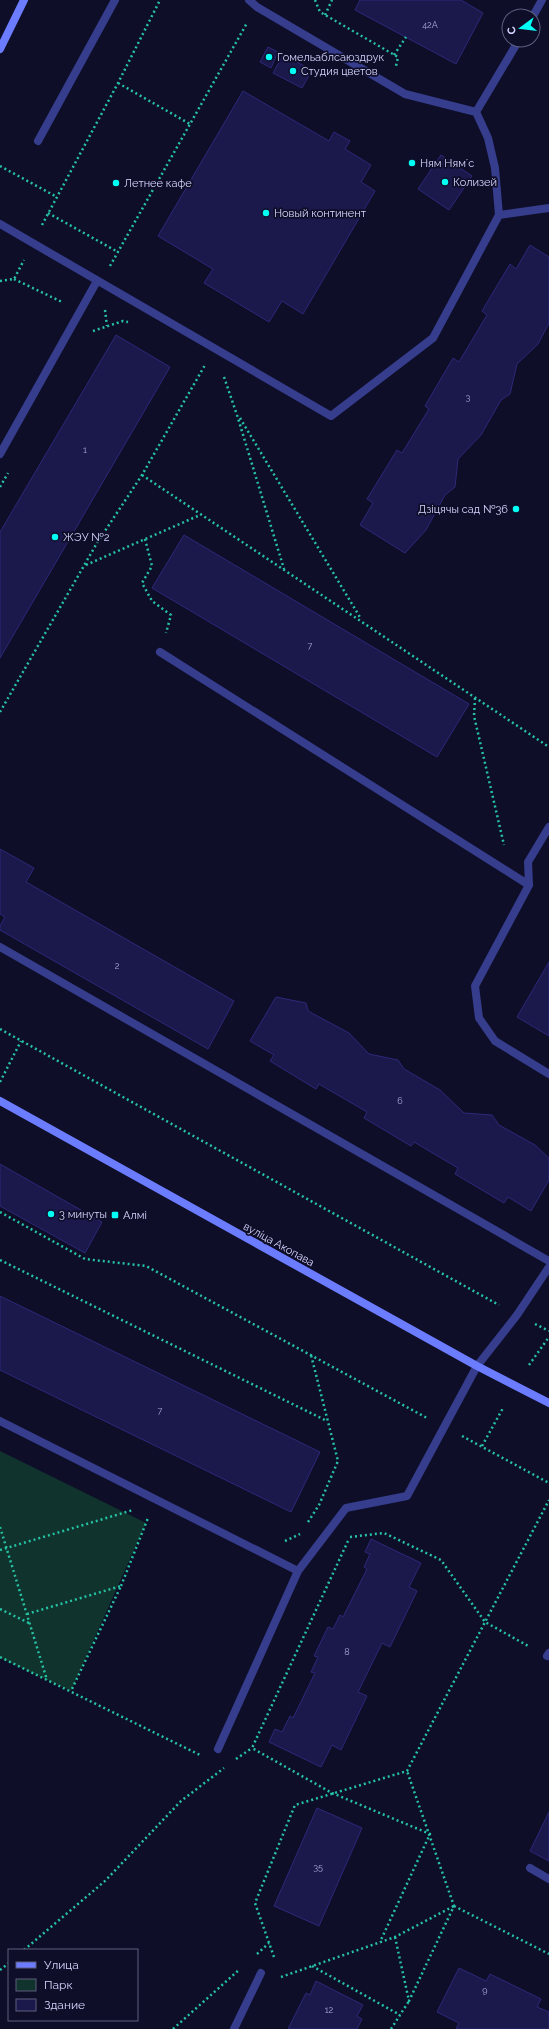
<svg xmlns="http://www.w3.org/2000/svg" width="549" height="2029" font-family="Raleway,sans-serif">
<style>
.green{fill:#10332d}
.building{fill:#1b184b;stroke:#2d2879}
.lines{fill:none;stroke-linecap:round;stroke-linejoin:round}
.path{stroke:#25c3a4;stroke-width:2.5;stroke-dasharray:2 3;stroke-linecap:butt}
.lane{stroke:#353d8c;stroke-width:8}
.secondary{stroke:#6c7cff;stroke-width:8}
.poi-dot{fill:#01fff6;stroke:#0f0e29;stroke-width:1.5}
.labels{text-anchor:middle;stroke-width:3.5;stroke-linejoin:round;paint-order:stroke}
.number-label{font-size:9px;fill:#a6a6d2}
.poi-label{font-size:11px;fill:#d5d6ff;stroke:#0f0e29;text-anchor:start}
.street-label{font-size:11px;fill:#d5d6ff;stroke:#0f0e29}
</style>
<rect width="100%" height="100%" fill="#0f0e29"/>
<!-- green -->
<path class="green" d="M0,1451L146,1523L71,1691L0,1658Z"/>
<!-- building -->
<path class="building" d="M360,0H461L483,13L456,64L355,10Z
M268,47L278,52L271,68L260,62Z
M283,55L312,70L302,88L273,73Z
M243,91L329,141L334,132L350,141L345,149L371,165L361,182L375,191L303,314L282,301L269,322L204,283L213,269L158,236Z
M441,155L472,176L449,210L418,189Z
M530,245L549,257V323L538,344L517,364L510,394L501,400L481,435L458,459L455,487L445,495L426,530L405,553L360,525L373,503L367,499L397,450L402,453L429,409L425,406L453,358L459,362L487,315L482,311L510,264L516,269Z
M116,335L170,367L0,658V532Z
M184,535L469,704L437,757L152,588Z
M0,849L34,868L26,882L234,1001L208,1049L0,930V926L5,917L0,914Z
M549,962V1036L517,1017Z
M276,997L306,1003L308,1011L349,1033L369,1054L398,1060L404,1069L440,1090L464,1113L492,1115L499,1125L535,1145L549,1158V1180L531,1211L508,1197L504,1203L455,1174L458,1168L414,1142L411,1146L364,1118L367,1112L319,1084L316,1089L270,1061L274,1055L250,1041Z
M0,1164L102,1222L85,1253L0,1206Z
M0,1296L320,1452L291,1512L0,1370Z
M371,1539L421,1563L409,1587L417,1591L390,1647L382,1643L358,1692L367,1696L341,1750L332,1745L321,1767L269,1742L275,1729L282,1732L290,1716L293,1718L315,1673L311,1672L318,1657L314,1656L328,1627L333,1629L340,1615L343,1617L367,1569L364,1567L370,1554L365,1552Z
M317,1808L362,1828L319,1926L274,1906Z
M549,1812V1861L530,1851Z
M459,1968L486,1981L490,1974L541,1999L537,2007L549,2012V2029H456L459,2023L437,2012Z
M316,1981L363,2005L357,2016L362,2019L357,2029H288L306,1993L310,1995Z"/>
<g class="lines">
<!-- path -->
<path class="path" d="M315,0L320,12L398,57L396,66
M325,15L332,0
M394,55L406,37
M118,83L190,124
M0,166L57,197
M48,213L118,252
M42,225L118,83L160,0
M110,266L247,23
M14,279L62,302
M0,281L14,279L24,260
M105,310L107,326
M93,331L123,321L128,322
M224,377L237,415L284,569
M240,418L361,619
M142,475L549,747
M0,487L8,473
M145,539L152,566L142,583L152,601L171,615L166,633
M86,565L200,515
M475,698L474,716L504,845
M0,712L97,543L142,475L205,365
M0,1029L499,1305
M0,1082L21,1041
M0,1212L85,1259L146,1266L427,1418
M0,1260L327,1421
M535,1324L549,1331
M529,1365L549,1337
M462,1436L549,1483
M482,1446L503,1408
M308,1522L319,1505L338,1461L311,1355
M0,1527L47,1680
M350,1537L384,1533L441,1560L485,1622L530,1647
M285,1541L300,1534
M348,1541L252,1748L332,1793L430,1834L380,1942
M0,1550L133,1510
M121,1586L148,1518
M0,1609L29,1623
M27,1614L121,1586L71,1691
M0,1657L200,1755
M236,1759L252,1748
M454,1906L549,1954
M395,1937L409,2001L454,1906L407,1771
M24,1950L105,1881L181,1801L224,1768
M257,1954L269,1943
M274,1957L255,1903L295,1805L407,1771L549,1500
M312,1966L400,2015
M0,1970L9,1963
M281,1977L395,1937L454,1906
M173,2029L240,1969
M391,2029L409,2001"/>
<!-- lane -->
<path class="lane" d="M249,0L257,7L405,94L476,112L519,40
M533,16L542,0
M476,112L488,138L495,168L499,215L549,208
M38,141L115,0
M0,224L331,416L433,338L499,215
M0,454L97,281
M160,652L529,885
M549,827L528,862L529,885L475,986L479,1018L495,1041L549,1074
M0,947L549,1261
M0,1421L298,1571
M547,1656L549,1653
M218,1749L298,1571L346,1508L407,1496L477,1366L517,1315L549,1267
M530,1868L549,1879
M234,2029L261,1973"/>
<!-- secondary -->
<path class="secondary" d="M0,49L24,0
M0,1101L477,1366L549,1403"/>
</g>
<!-- markers -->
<g class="poi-dot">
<circle cx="269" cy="57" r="4"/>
<circle cx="293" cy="71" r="4"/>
<circle cx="412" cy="163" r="4"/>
<circle cx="445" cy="182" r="4"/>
<circle cx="116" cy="183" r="4"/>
<circle cx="266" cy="213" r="4"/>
<circle cx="516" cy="509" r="4"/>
<circle cx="55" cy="537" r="4"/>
<circle cx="51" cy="1214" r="4"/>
<rect x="111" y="1211" width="8" height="8" rx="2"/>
</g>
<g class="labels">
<!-- number labels -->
<g class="number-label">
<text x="430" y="28">42А</text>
<text x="468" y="400">3</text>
<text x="85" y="453">1</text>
<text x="310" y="649">7</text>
<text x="117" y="969">2</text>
<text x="400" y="1104">6</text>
<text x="160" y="1414">7</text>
<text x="347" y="1655">8</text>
<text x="318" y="1870">35</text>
<text x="485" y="1993">9</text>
<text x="329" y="2013">12</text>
</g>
<!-- poi labels -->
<g class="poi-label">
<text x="277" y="61">Гомельаблсаюздрук</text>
<text x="301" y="75">Студия цветов</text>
<text x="420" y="167">Ням Нямʼс</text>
<text x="453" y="186">Колизей</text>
<text x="124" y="187">Летнее кафе</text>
<text x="274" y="217">Новый континент</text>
<text x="508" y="513" text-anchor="end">Дзіцячы сад №36</text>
<text x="63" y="541">ЖЭУ №2</text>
<text x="59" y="1218">3 минуты</text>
<text x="123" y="1219">Алмі</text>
</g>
<!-- street labels -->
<g class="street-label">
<text transform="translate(279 1244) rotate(29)" y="4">вуліца Акопава</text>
</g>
</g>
<!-- legend -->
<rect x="8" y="1949" width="130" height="72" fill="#0f0e29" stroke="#5e5e7f"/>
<rect x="16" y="1962" width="20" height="6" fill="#6c7cff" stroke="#5e5e7f"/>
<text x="44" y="1969" font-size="12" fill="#d5d6ff">Улица</text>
<rect x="16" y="1979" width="20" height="12" fill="#10332d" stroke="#5e5e7f"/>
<text x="44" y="1989" font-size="12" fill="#d5d6ff">Парк</text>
<rect x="16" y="1999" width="20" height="12" fill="#1b184b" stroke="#5e5e7f"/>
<text x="44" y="2009" font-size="12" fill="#d5d6ff">Здание</text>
<!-- north arrow -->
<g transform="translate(521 28) rotate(255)"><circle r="19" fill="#0f0e29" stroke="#5e5e7f"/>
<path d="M0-3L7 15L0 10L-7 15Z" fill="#01fff6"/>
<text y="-6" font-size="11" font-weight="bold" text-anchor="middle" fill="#d5d6ff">С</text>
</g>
</svg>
